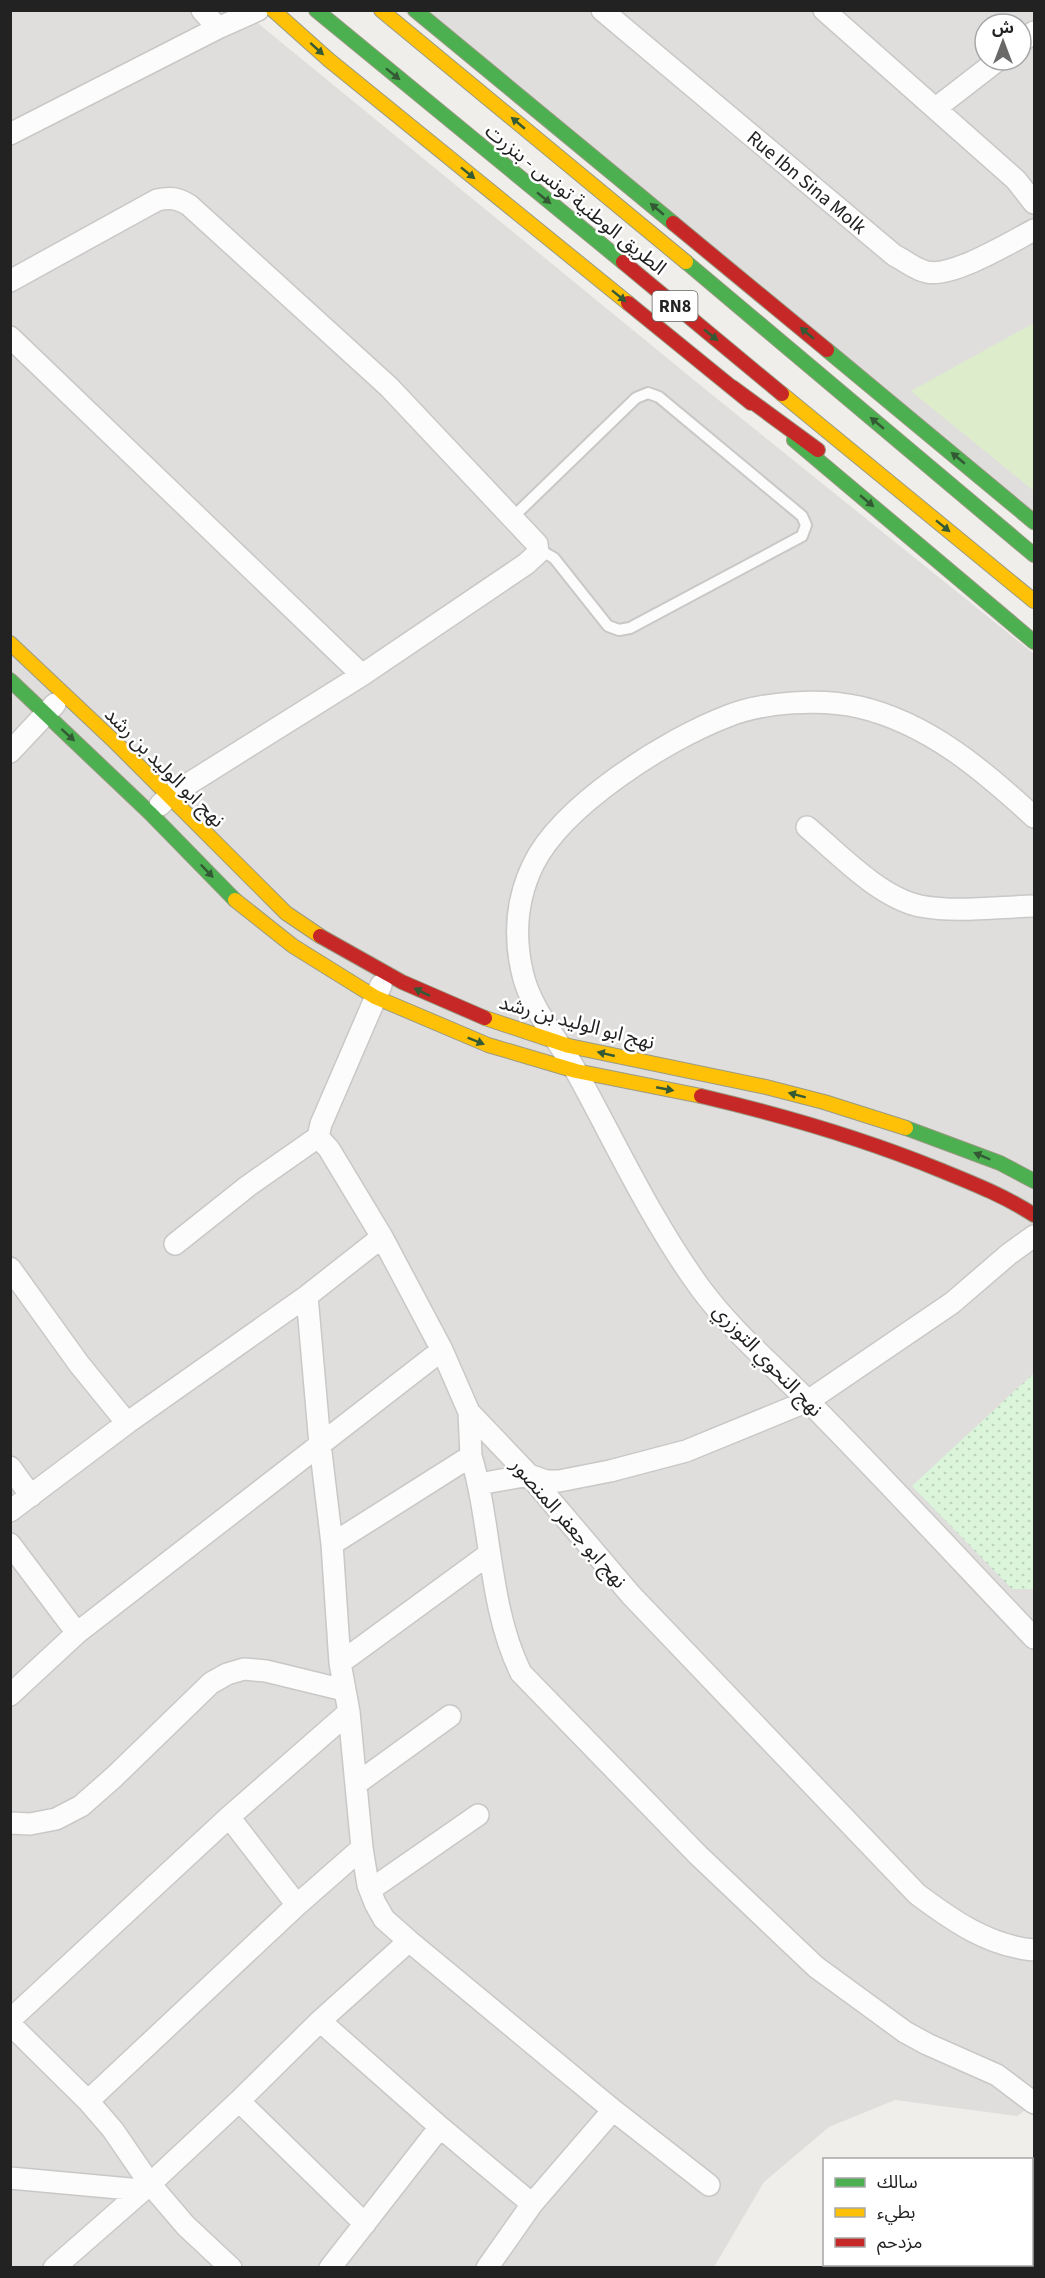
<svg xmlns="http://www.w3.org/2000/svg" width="1045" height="2278" font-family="'Source Sans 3','Noto Sans Arabic',sans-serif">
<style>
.residential{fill:#dfdedc;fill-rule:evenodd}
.grass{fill:#ddeccb}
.park{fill:url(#park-dots)}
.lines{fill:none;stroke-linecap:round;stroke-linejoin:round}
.lane-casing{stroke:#c9c8c7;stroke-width:14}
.street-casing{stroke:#c9c8c7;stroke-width:24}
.fast-casing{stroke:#999a82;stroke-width:16}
.slow-casing{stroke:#999a82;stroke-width:16}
.jam-casing{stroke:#999a82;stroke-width:16}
.lane{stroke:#fdfcfc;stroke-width:10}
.street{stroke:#fdfcfc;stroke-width:21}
.fast{stroke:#4caf50;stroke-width:14}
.slow{stroke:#ffc107;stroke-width:14}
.jam{stroke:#c62828;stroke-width:14}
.oneway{fill:#335a34}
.labels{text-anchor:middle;stroke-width:5;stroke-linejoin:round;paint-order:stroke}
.shield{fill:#fff;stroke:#646464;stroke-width:1.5}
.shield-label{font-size:18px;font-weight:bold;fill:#222}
.street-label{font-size:20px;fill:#222;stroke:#fff}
</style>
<defs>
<pattern id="park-dots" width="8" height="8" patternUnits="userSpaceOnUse" patternTransform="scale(1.5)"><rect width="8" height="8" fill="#daf5da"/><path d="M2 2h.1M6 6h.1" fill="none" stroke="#bbd2bb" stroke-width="1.8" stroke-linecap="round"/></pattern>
</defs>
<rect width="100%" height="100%" fill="#f0eeeb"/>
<!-- residential -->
<path class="residential" d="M11,11H243L705,389L1034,654V2104L1017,2116L895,2100L829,2127L764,2182L714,2267L11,2268Z
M403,11H1034V530ZM985,24H1021V60H985Z"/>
<!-- grass -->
<path class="grass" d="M1034,323V491L911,391Z"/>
<!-- park -->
<path class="park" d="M1034,1373V1589H1012L912,1486Z"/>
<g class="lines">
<defs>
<path id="lane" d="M512,518L636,398L648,393L659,397L802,516L806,525L802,536L630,628L619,630L608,626L554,558L538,549"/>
<path id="street" d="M202,10L218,28
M602,10L894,255C904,260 916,270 927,272C952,278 1011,242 1034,230
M824,10L1016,180L1034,203
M1021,42L1034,32
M936,108L998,60
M10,134L218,28L258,10
M10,281L157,200C170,197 177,198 189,205L389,387L537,544L538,553L526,564L362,675L169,796L160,805
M10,337L362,675
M10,752L55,704
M1034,817C983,770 928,723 859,707C821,698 763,702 728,716C667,739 562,805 533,865C517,898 514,935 522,971C530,1009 558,1039 577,1073C617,1146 652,1222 701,1289C732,1331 772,1364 808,1401C885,1479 959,1559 1034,1638
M807,827C839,854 879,897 920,906C956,913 997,907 1034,906
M381,985L321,1124L318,1137L329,1149L382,1237L442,1350L469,1412L529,1475L631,1595L917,1894C953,1921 989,1946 1034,1950
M175,1244L248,1186L318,1137
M10,1268L79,1364L127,1423
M307,1296L320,1444L332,1544L340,1663L349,1712L362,1848L368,1885L375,1903L384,1919L409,1941L613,2110L532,2204L487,2268
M471,1456C492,1526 488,1606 521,1673L698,1855L816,1967L905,2032L927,2044L997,2075L1034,2103
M10,1467L31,1496
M479,1484L529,1475L546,1481H559L610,1471L686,1451L808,1401L952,1303L1009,1254L1034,1236
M10,1511L127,1423L307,1296L382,1237
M10,1544L77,1633
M332,1544L471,1456L469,1412
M340,1663L489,1554
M10,1695L77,1633L442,1350
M356,1784L450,1716
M229,1817L297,1905
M10,1823L30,1824L56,1819L81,1806L114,1777L211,1683L227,1674L244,1669L266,1671L344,1690
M370,1890L478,1815
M10,2020L229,1817L349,1712
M320,2021L440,2127L330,2268
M10,2024L88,2101L113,2130L150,2184L186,2226L231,2268
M88,2101L297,1905L362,1848
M239,2101L365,2224
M613,2110L709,2185
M440,2127L532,2204
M10,2178L141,2190
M54,2268L150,2184L239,2101L320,2021L409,1941"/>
<path id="fast" d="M316,10L623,262
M415,10L673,223
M686,262L1034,555
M827,350L1034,522
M794,440L1034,642
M10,680L150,813L235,900
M906,1128L1000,1163L1034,1181"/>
<path id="slow" d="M273,10L329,60L628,303
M381,10L686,262
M782,394L1034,601
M10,643L116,743L286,913L320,936
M235,900L293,946L375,997L488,1045L576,1071L701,1096
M485,1018L569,1046L766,1087L824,1102L906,1128"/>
<path id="jam" d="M673,223L827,350
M623,262L782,394
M628,303L751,403
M732,387L818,450
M320,936L402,982L485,1018
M701,1096C782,1115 862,1138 940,1170C972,1183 1005,1196 1034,1215"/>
</defs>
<!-- lane casing -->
<use href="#lane" class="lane-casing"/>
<!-- street casing -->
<use href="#street" class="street-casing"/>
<!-- fast casing -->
<use href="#fast" class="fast-casing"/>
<!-- slow casing -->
<use href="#slow" class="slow-casing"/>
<!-- jam casing -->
<use href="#jam" class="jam-casing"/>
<!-- lane -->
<use href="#lane" class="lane"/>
<!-- street -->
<use href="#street" class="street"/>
<!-- fast -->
<use href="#fast" class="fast"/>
<!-- slow -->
<use href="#slow" class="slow"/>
<!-- jam -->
<use href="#jam" class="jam"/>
</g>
<!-- one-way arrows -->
<defs><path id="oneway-solid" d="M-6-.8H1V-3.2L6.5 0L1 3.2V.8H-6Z" transform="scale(1.5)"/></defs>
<g class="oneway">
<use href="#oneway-solid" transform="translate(317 49) rotate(42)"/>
<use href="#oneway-solid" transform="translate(393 74) rotate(39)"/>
<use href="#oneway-solid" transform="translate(518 123) rotate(-140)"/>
<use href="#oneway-solid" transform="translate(468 173) rotate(39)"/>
<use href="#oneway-solid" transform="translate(544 198) rotate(39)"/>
<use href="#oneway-solid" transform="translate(657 209) rotate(-140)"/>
<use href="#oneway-solid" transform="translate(619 296) rotate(39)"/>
<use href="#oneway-solid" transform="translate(807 333) rotate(-140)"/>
<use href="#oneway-solid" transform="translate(711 335) rotate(39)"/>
<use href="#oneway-solid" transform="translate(877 423) rotate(-140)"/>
<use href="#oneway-solid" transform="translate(958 458) rotate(-140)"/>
<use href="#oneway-solid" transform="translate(867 501) rotate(40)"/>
<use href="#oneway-solid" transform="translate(943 526) rotate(39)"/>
<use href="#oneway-solid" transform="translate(68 735) rotate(42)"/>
<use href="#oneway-solid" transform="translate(207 871) rotate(46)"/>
<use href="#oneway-solid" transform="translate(422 992) rotate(-154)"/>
<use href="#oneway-solid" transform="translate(476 1041) rotate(22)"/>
<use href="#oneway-solid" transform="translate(606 1054) rotate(-167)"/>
<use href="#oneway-solid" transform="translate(665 1089) rotate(11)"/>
<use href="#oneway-solid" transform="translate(797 1095) rotate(-165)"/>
<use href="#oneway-solid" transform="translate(982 1156) rotate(-157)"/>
</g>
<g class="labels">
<!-- shield labels -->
<rect class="shield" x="652.5" y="291" width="45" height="30" rx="4.5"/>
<g class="shield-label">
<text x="675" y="312">RN8</text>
</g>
<!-- street labels -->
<g class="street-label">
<text transform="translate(807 182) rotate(40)" y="7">Rue Ibn Sina Molk</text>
<text transform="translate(576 199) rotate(39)" y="7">الطريق الوطنية تونس - بنزرت</text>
<text transform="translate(165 767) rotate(45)" y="7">نهج ابو الوليد بن رشد</text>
<text transform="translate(577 1022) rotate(15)" y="7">نهج ابو الوليد بن رشد</text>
<text transform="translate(768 1360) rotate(46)" y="7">نهج النحوي التوزري</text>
<text transform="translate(569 1523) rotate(49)" y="7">نهج ابو جعفر المنصور</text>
</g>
</g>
<!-- border -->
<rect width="1045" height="2278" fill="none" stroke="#222222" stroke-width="24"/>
<!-- legend -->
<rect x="823" y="2158" width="210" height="108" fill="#ffffff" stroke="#a7a7a7" stroke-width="1.5"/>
<rect x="835" y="2178" width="30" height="9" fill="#4caf50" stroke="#a7a7a7" stroke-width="1.5"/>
<text x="877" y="2188" font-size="18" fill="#222222">سالك</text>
<rect x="835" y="2208" width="30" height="9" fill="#ffc107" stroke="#a7a7a7" stroke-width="1.5"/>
<text x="877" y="2218" font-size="18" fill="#222222">بطيء</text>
<rect x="835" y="2238" width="30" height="9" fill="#c62828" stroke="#a7a7a7" stroke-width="1.5"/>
<text x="877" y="2248" font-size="18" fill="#222222">مزدحم</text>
<!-- north arrow -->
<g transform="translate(1003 42)"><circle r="28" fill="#ffffff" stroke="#a7a7a7" stroke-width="1.5"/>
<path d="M0-4.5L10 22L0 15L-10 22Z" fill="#6a6968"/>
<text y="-9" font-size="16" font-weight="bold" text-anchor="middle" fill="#222222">ش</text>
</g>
</svg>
